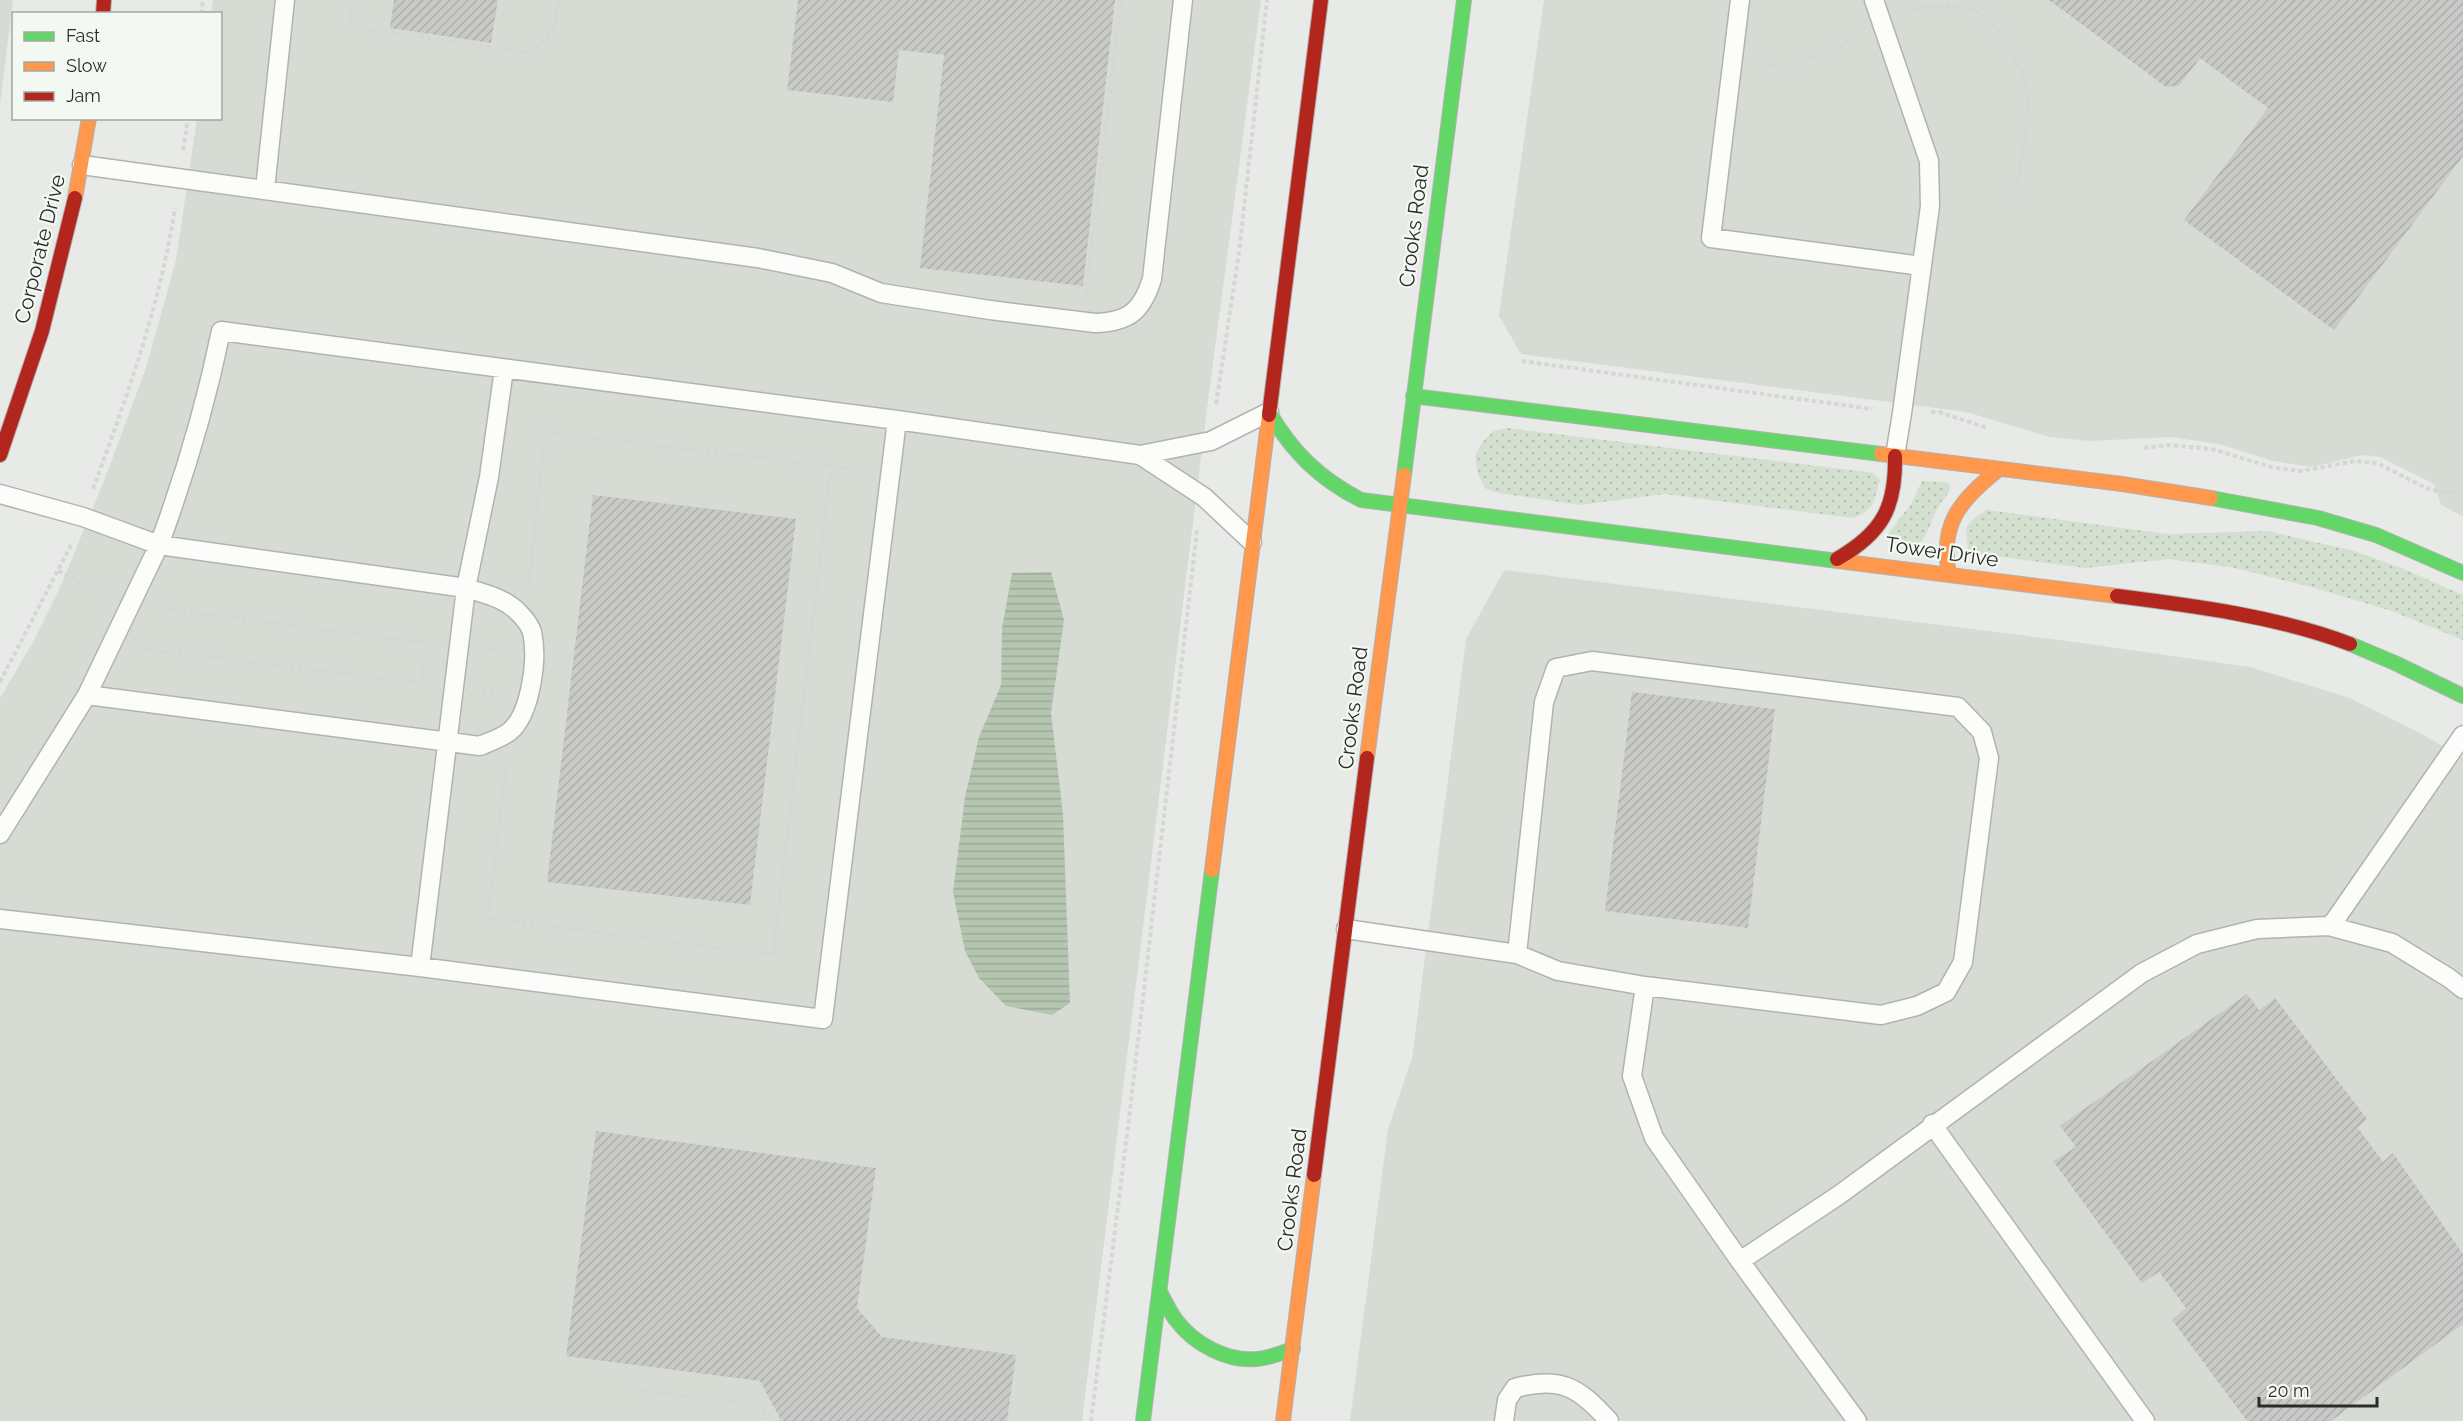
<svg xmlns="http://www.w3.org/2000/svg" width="2463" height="1421" font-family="Raleway,sans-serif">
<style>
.built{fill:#d6dcd4}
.grass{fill:url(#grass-dots)}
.water{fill:url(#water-rules)}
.building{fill:url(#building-hatch)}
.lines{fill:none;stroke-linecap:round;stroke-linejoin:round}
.lane-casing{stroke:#b2b3b1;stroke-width:21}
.fast-casing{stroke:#b2b3b1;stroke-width:16}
.slow-casing{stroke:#b2b3b1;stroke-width:16}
.jam-casing{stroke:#b2b3b1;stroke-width:16}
.path{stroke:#d5d6d5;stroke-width:4;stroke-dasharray:4.5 3;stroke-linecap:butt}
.lane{stroke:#fcfcfb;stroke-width:18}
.fast{stroke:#63d668;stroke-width:14}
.slow{stroke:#ff974d;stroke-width:14}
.jam{stroke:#b3261e;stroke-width:14}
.labels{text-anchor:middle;stroke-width:4.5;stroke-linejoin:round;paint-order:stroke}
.street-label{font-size:21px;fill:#2b2c2a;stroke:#f4f8f3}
</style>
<defs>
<pattern id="grass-dots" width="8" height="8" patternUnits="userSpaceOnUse" patternTransform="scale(1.5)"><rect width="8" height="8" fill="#d3e0cf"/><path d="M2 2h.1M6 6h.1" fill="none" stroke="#b5c0b2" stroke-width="1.8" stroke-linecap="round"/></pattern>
<pattern id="water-rules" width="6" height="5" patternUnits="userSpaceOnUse" patternTransform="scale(1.5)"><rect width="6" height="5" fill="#b4c6b0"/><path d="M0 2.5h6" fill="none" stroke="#9baa98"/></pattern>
<pattern id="building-hatch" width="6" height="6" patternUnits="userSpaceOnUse" patternTransform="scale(1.5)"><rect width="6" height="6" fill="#c9cac8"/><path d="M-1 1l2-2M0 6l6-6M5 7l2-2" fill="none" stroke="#adaeac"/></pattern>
</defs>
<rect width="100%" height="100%" fill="#e8eae7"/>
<!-- built -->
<path class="built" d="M0,0H13L0,104Z
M213,0H1261L1208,401L1082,1421H0V698L32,644L62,583L107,473L146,368L176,260L197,119L220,118V14L211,13Z
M1544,0H2463V516L2441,505L2434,484L2380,457L2363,455L2311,467L2273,461L2219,444L2171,437L2089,441L2050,437L1966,412L1521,354L1499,316Z
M1504,570L2068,641L2250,667L2347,697L2420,733L2463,758V1421H1350L1388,1129L1412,1058L1466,639Z"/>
<!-- grass -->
<path class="grass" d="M1507,428L1874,473L1880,480C1874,501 1874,511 1852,518L1665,494L1580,505L1498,493L1485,488L1478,474L1475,456L1483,441L1494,431Z
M1922,481L1944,482L1951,486C1948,496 1940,502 1936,512C1930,523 1928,535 1919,544L1890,543L1885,538L1911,504Z
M1987,510L2167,534L2268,531L2354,551L2401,568L2463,595V640L2392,611L2315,588L2235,568L2169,559L2085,568L1980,554L1968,549L1966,528L1975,517Z"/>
<!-- water -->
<path class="water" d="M1051,572L1064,620L1051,713L1063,814L1070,1003L1052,1015L1006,1006L979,978L965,951L953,892L965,797L979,737L1001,685L1002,628L1012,573Z"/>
<!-- building -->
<path class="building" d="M394,0H498L491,43L390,28Z
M798,0H1115L1083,286L920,268L944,55L899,50L893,102L787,90Z
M2049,0H2463V156L2334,330L2184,220L2268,108L2200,58L2179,86L2166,87Z
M593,495L796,519L750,905L547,882Z
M1632,692L1775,709L1748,928L1605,911Z
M2247,994L2259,1010L2275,998L2367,1119L2358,1128L2383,1162L2393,1153L2463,1254V1324L2331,1421H2247L2172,1320L2186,1308L2159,1272L2142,1283L2053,1161L2076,1147L2060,1126Z
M596,1131L876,1168L857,1308L882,1337L1016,1355L1007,1421H779L780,1418L760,1381L566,1356Z"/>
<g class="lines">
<defs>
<path id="lane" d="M1740,0L1711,238L1922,266
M1874,0L1929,161L1930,206L1902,413L1895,456
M82,165L758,258L832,273L881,293L990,310L1095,323C1129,322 1142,311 1152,279L1183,0
M265,189L285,0
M504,369L489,477L466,588L420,967L823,1019L897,420
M1140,455L1204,497L1252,542
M0,494L83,517L159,545C185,475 206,404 221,331L897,420L1140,455L1211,441L1269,412
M159,545L466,588C485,594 505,598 519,613C524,618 530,626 532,632C538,658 531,715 509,732C501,738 489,742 480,746L87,695Z
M0,834L87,695
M0,919L420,967
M2329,926L2392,943L2449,978L2463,989
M1346,929L1517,954L1558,971L1645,986L1881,1015L1917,1006L1946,992L1963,962L1989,758L1982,732L1958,707L1592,661L1556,668L1544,702L1517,954
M1645,986L1632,1076L1654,1138L1740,1261
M1932,1124L2145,1421
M1504,1421L1507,1400L1515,1388C1560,1376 1579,1387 1609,1421
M1857,1421L1740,1261L1839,1195L2142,973L2197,944L2257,929L2329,926L2335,920L2463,735"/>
<path id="fast" d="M1413,396L1881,454
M1269,412C1292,452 1320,479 1361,500L1838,561
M1404,475L1464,0
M2211,498L2318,518L2376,535L2463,573
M2350,644L2395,663L2463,696
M1160,1292C1165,1301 1170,1312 1176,1320C1194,1344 1227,1362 1257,1359C1269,1358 1282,1353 1293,1349
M1143,1421L1212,870"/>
<path id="slow" d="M75,198L89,118
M1881,454L2122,484L2211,498
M1838,561L2117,596
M1949,574C1939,523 1961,500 1999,469
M1367,758L1404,475
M1212,870L1269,415
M1283,1421L1314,1175"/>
<path id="jam" d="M103,14L104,0
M1269,415L1321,0
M0,455L42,331L75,198
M1837,559C1882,533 1896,508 1895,456
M2117,596C2196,606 2275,616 2350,644
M1314,1175L1367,758"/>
</defs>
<!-- lane casing -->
<use href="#lane" class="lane-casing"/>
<!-- fast casing -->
<use href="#fast" class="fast-casing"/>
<!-- slow casing -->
<use href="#slow" class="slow-casing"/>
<!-- jam casing -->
<use href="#jam" class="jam-casing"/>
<!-- path -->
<path class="path" d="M352,0L350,27L534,53L555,27L558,0
M1909,11C1933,4 1967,2 1988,19C1997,27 2003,39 2009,49C2018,63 2025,78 2027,95C2030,128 2020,164 2015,195
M201,14L203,0
M1760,63L1787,68L1857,38
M183,150L188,118
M1086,294L1121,0
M1522,361L1872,409
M1216,404L1239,253L1267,0
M1931,412H1939L1987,428
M2144,448L2167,445L2212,449L2271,467L2301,471L2355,461L2377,463L2426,488L2442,492H2463
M93,489C127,397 160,305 175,208
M58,571L103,594
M529,584L545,432L861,470
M160,608L427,643L426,645
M141,649L421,683L424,661
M488,650L504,652
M0,682L72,543
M482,692L499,693
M506,766L488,918L773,955L831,466
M624,1388L764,1406L762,1421
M1091,1421L1129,1119L1197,530"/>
<!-- lane -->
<use href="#lane" class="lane"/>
<!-- fast -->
<use href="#fast" class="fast"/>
<!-- slow -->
<use href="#slow" class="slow"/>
<!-- jam -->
<use href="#jam" class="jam"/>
</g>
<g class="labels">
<!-- street labels -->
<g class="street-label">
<text transform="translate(1414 226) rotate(-83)" y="7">Crooks Road</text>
<text transform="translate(40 249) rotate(-76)" y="7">Corporate Drive</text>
<text transform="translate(1942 552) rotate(8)" y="7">Tower Drive</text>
<text transform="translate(1353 708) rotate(-83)" y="7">Crooks Road</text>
<text transform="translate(1292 1190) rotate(-83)" y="7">Crooks Road</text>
</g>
</g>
<!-- legend -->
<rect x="12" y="12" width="210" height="108" fill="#f4f8f3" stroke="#a4a6a3" stroke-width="1.5"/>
<rect x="24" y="32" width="30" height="9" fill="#63d668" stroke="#a4a6a3" stroke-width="1.5"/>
<text x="66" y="42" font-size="18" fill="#2b2c2a">Fast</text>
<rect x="24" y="62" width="30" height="9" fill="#ff974d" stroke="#a4a6a3" stroke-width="1.5"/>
<text x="66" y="72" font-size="18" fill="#2b2c2a">Slow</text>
<rect x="24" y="92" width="30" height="9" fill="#b3261e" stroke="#a4a6a3" stroke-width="1.5"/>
<text x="66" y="102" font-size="18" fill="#2b2c2a">Jam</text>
<!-- scale -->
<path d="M2259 1397v9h118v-9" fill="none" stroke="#2b2c2a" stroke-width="3"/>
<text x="2268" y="1397" font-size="18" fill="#2b2c2a" stroke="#f4f8f3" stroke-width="4.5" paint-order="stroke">20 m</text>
</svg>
